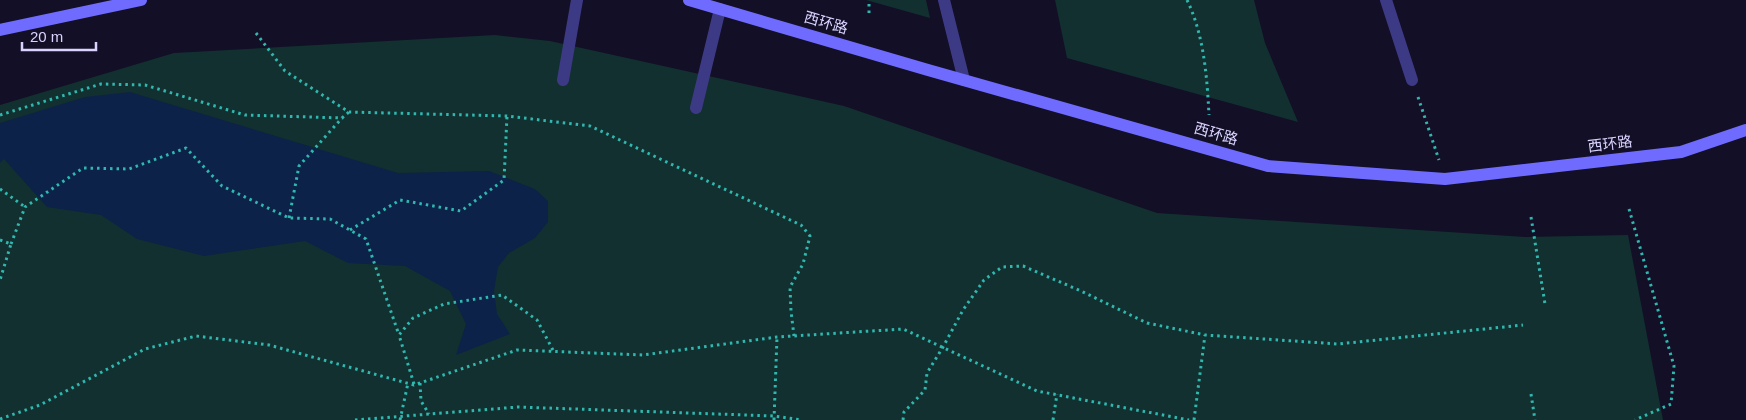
<svg xmlns="http://www.w3.org/2000/svg" width="1746" height="420" font-family="Helvetica,'Noto Sans SC',sans-serif">
<style>
.green{fill:#12302f}
.water{fill:#0c2248}
.lines{fill:none;stroke-linecap:round;stroke-linejoin:round}
.path{stroke:#2fb8b0;stroke-width:3;stroke-dasharray:2.5 4;stroke-linecap:butt}
.service{stroke:#3d3a85;stroke-width:12}
.minor{stroke:#3d3a85;stroke-width:12}
.secondary{stroke:#6f6bff;stroke-width:12}
.labels{text-anchor:middle;stroke-width:4;stroke-linejoin:round;paint-order:stroke}
.street-label{font-size:15px;fill:#d9d4ff;stroke:#130f26}
</style>
<rect width="100%" height="100%" fill="#130f26"/>
<!-- green -->
<path class="green" d="M866,0H926L930,18Z
M1055,0H1254L1265,43L1298,122L1067,58Z
M495,35L550,41L844,106L1157,213L1525,237L1628,235L1663,420H0V105L174,53Z"/>
<!-- water -->
<path class="water" d="M130,92L398,173L489,171L535,189L548,201V222L535,238L509,253L498,267L494,291L497,314L510,334L456,355L466,324L450,291L405,266L348,263L305,241L204,256L137,239L101,215L47,207L4,159L0,163V123L85,97Z"/>
<g class="lines">
<!-- path -->
<path class="path" d="M1187,0C1204,35 1207,77 1209,115
M869,13V0
M256,33L285,71L349,112L507,116L590,126L801,225L810,236L803,264L790,287L791,311L794,336
M1418,97L1439,160
M0,115L101,84L145,85L245,115L342,118L349,112
M0,189L25,207
M1629,209L1674,366L1671,404L1635,420
M1531,217L1545,304
M289,218L299,166L342,118
M350,230L400,200L461,211L504,180L507,116
M0,240L11,244L0,280
M11,244L25,207L83,168L129,169L186,148L222,186L289,218L330,219L366,239L399,335
M420,383L421,401L429,414
M414,384L399,335L413,318L444,304L502,295L537,320L554,352
M1531,394L1535,420
M0,419L40,405L145,349L196,336L269,345L414,385L517,350L643,355L777,337L903,329L1037,391L1189,420
M355,420L518,407L774,416L802,420
M400,420L408,383
M774,420L777,337
M903,420L904,412L925,390L927,373L943,347L963,310L984,280L1002,267L1023,266L1081,291L1147,323L1205,335L1338,344L1523,325
M1053,420L1057,394
M1194,420L1205,335"/>
<!-- service -->
<path class="service" d="M563,80L577,0
M696,108L720,9"/>
<!-- minor -->
<path class="minor" d="M944,0L964,80
M1386,0L1412,80"/>
<!-- secondary -->
<path class="secondary" d="M689,0L928,70L1268,166L1445,179L1681,152L1746,130
M0,30L141,0"/>
</g>
<g class="labels">
<!-- street labels -->
<g class="street-label">
<text transform="translate(826 23) rotate(16)" y="5">西环路</text>
<text transform="translate(1216 134) rotate(16)" y="5">西环路</text>
<text transform="translate(1610 144) rotate(-7)" y="5">西环路</text>
</g>
</g>
<!-- scale -->
<path d="M22 42v8h74v-8" fill="none" stroke="#d9d4ff" stroke-width="2.5"/>
<text x="30" y="42" font-size="15" fill="#d9d4ff" stroke="#130f26" stroke-width="4" paint-order="stroke">20 m</text>
</svg>
